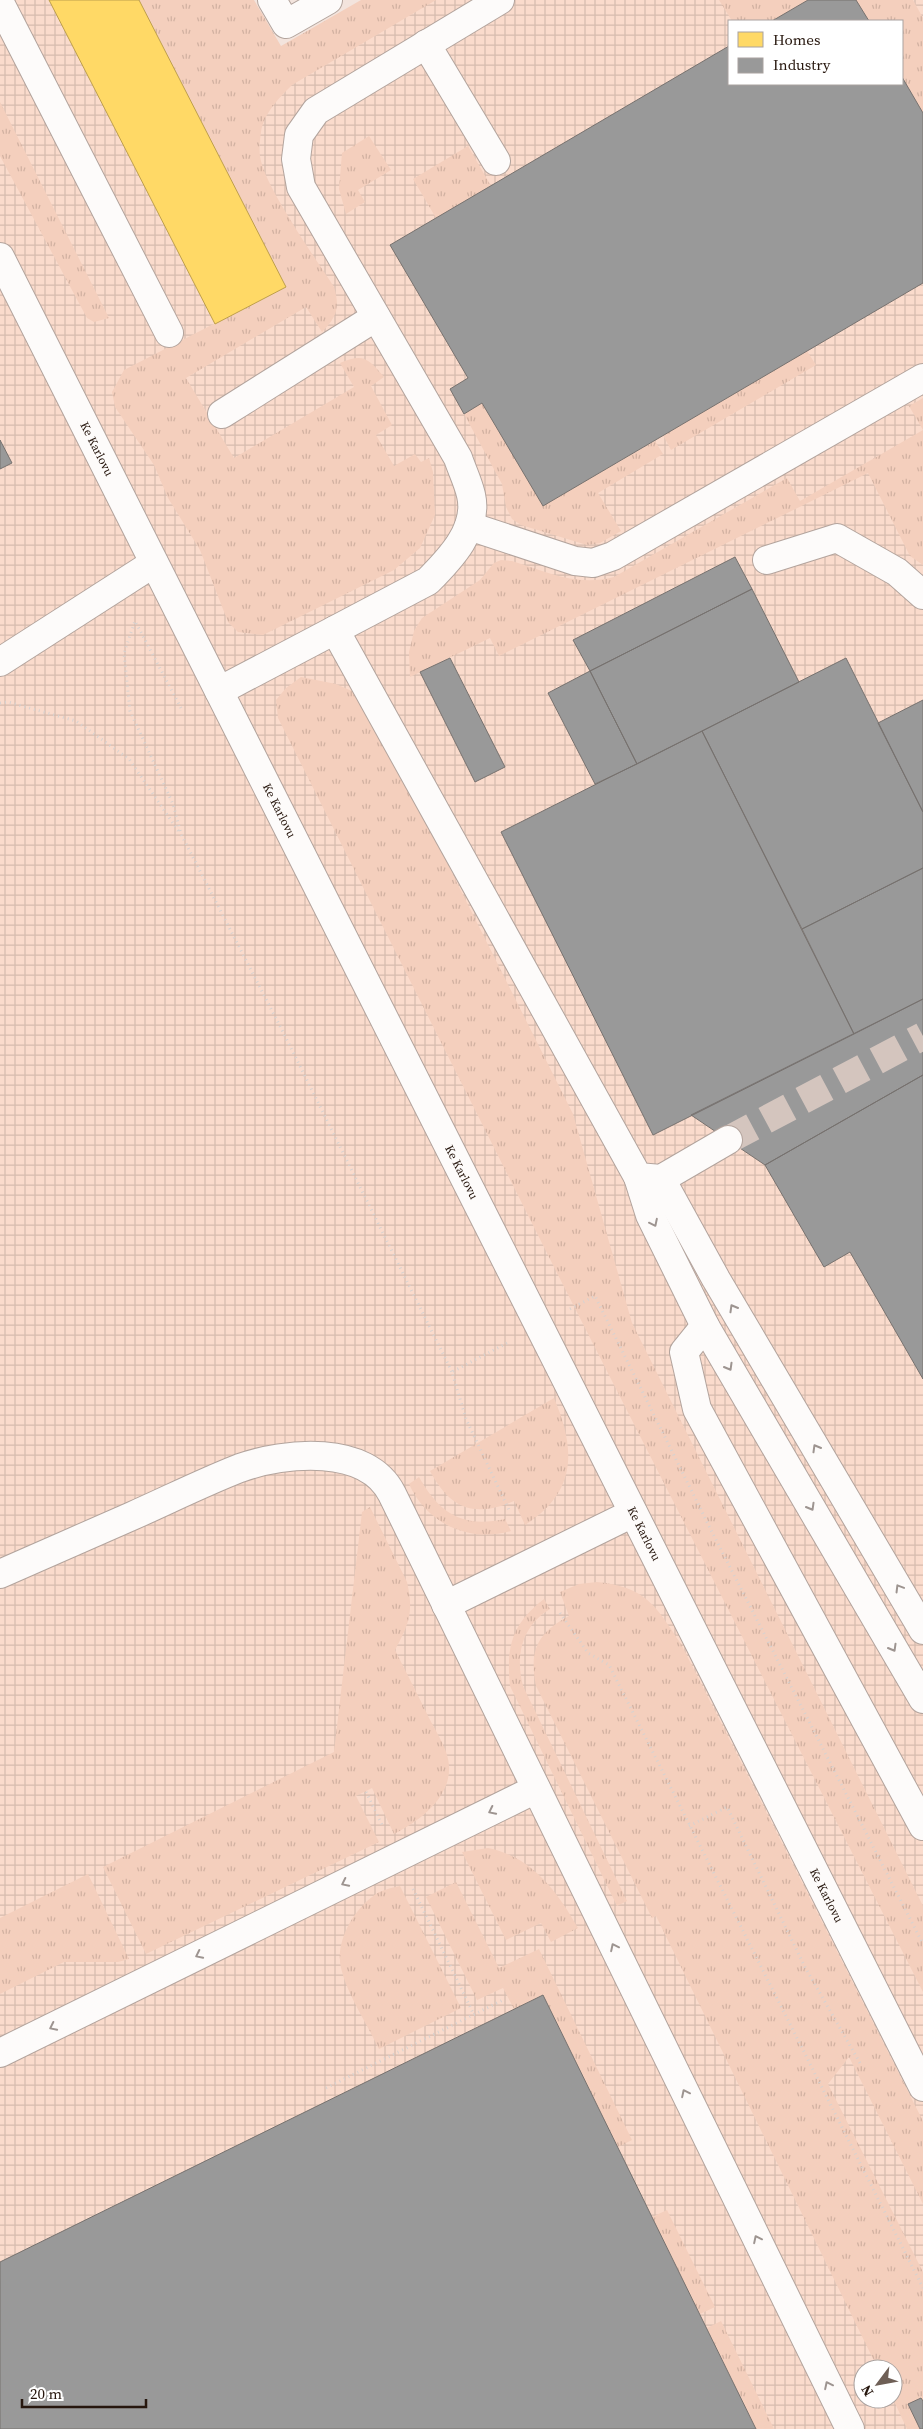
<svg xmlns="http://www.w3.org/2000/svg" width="923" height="2429" font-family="'Source Serif 4',serif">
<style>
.industrial{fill:url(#industrial-grid);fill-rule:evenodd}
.grass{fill:url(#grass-tufts)}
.homes{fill:#ffd966;stroke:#be9f4c}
.industry{fill:#999;stroke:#77726f}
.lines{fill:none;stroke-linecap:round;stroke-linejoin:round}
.minor-tunnel{stroke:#d4c5be;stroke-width:28;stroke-dasharray:28 14;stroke-linecap:butt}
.minor-casing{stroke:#b3a49d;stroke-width:30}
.path{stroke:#d7d2d0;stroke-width:3;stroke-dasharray:1 4;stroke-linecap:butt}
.minor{stroke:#fdfbfa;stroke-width:28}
.oneway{stroke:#9d9490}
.labels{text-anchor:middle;stroke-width:5;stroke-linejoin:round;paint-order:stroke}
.street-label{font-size:12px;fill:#27170e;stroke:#fff}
</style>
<defs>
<pattern id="industrial-grid" width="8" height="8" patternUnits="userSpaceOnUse" patternTransform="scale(1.25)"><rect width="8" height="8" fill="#fadbcc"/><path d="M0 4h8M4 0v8" fill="none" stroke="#d6bbae"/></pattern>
<pattern id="grass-tufts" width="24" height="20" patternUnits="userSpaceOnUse" patternTransform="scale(1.25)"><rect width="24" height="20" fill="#f4cfbd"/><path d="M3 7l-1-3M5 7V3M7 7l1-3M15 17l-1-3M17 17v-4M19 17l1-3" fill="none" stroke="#d1b1a1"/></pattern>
</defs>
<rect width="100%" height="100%" fill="#f3e4dd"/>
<!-- industrial -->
<path class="industrial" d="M0,0H215L251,67L381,0H923V2429H0ZM729,21H902V84H729ZM863,2369H893V2399H863Z"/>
<!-- grass -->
<path class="grass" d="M139,0H254L281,46L361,0H436L292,85C279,98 264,113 261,132C260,139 259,149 260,156C263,184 316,259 334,287C340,307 337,317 322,332L306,307L186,378L234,458L354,387L340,363C363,353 368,358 384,377L371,386L392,425L376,435L394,466L415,454L421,462L429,458L433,472L435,515L420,548L394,570L263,635L238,632L228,622L200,550L168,498L154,465L115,407L112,392L124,370L286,287Z
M719,0H808L772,21H732Z
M856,0H913L923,18V113L902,77V21H869Z
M0,102L109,318L94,322L87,318L0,156Z
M369,136L391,170L358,190L365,202L346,214L339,189L342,153Z
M468,146L491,186L436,218L413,179Z
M807,351L816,365L671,450L663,435Z
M923,398V565L910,556L868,473L499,656L490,638L410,677L409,652L414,631L422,618L480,580L494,563L501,560L512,561C547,572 577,587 614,577L787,478L800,501L923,430L909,406Z
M482,403L543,506L655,441L663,454L598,493L621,531L600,543L587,545L521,525L512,519L506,507L502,484L464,414Z
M301,677L336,684L354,692L427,823L573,1114L632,1323L923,1906V1992L556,1271L278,718L276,700L286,688Z
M554,1398C576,1450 577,1492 525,1525L514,1501C474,1518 450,1509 430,1471Z
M419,1477C440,1514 462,1528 505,1519L511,1531C469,1543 427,1524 409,1484Z
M370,1507L407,1582C414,1612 409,1624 395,1650C406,1672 418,1695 429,1718C435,1729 442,1741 446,1752C460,1790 424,1819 394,1834L372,1788L356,1796L379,1842L146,1954L103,1867L334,1752L362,1512Z
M597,1582C646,1587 655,1605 681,1644L923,2121V2204L849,2057L828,2084L923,2272V2429H907L893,2399V2369H878L656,1916L652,1918L536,1686C529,1651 537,1633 569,1616L560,1592L579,1584Z
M544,1599L550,1609C522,1626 515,1655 523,1686L627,1901L617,1906L510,1686C506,1646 512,1624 544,1599Z
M488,1848C532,1857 557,1891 578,1928L551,1942L541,1923L506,1940L462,1852Z
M88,1874L129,1959L118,1962H64L0,1994V1918Z
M456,1882L499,1968L539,1949L632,2140L618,2147L543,1995L514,2009L503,1988L477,2000L426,1897Z
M400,1886L461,2008L379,2049C367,2024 347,1994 341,1968C335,1943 352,1912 372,1897C380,1890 391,1888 400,1886Z
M667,2210L715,2307L700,2314L652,2217Z
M721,2321L774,2429H756L707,2328Z"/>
<!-- homes -->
<path class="homes" d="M49,0H139L286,287L215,324Z"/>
<!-- industry -->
<path class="industry" d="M808,0H856L869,21H772Z
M729,46V84H902V77L923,113V283L543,506L482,403L464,414L450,389L468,378L390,245Z
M0,440L12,463L0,469Z
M735,557L752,589L590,671L573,640Z
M752,589L799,682L637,764L590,671Z
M450,658L505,767L475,782L420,672Z
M846,658L923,812V868L802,929L702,731Z
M590,671L637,764L595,784L548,693Z
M923,700V812L878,723Z
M702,731L854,1034L653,1135L501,832Z
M923,868V999L854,1034L802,929Z
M923,999V1075L765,1165L691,1115Z
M923,1075V1379L850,1252L824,1267L765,1165Z
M543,1995L756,2429H0V2262Z
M921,2398L923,2401V2429H920L908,2404Z"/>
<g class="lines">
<!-- minor-tunnel -->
<path class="minor-tunnel" d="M728,1140L923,1036"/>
<defs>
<g id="minor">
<path d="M272,0L286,24L328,0"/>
<path d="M0,3L169,333"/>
<path d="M426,44L496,161"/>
<path id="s1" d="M0,257L923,2087"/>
<path d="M222,414L376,317"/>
<path d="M469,526L575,561L593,563L613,556L923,378"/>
<path d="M767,560L837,538L897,572L923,595"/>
<path d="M335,630L638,1177L661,1179L728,1140"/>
<path d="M0,662L154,563"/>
<path d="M219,691L428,581C450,559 479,529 471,495C468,482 462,470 458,458L301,187L296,159L299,135L316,111L500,0"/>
<path d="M638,1177L650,1215L705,1326L923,1699"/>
<path d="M661,1179L716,1279L923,1630"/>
<path d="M705,1326L684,1352L697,1409L923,1826"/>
<path d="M0,1574C44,1555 88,1535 132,1516C168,1500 204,1482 240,1468C285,1452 367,1444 392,1494L850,2429"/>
<path d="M446,1605L633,1513"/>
<path d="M0,2053L536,1789"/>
</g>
</defs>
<!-- minor casing -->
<use href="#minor" class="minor-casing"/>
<!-- path -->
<path class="path" d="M0,703L8,702L76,721L129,759L179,832
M181,708L135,621L124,653L130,711L173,804L181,834L285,1036L452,1372
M570,1309L595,1296L712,1532L923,1944
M507,1343L452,1372L466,1419L510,1512
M560,1613L588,1653L609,1665L923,2288
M366,1792L382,1825
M689,1826L727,1807L805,1967L860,2063
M413,1889L474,2015
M326,2088L505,1999"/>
<!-- minor -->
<use href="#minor" class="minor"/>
</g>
<!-- one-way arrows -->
<defs><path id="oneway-chevron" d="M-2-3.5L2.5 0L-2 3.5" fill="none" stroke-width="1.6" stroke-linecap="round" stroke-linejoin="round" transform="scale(1.25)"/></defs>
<g class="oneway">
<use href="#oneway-chevron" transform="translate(654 1223) rotate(64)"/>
<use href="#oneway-chevron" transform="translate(733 1308) rotate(-120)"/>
<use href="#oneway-chevron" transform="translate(729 1367) rotate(60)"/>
<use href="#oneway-chevron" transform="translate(816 1448) rotate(-120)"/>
<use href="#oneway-chevron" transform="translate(811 1507) rotate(60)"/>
<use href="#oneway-chevron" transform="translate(899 1588) rotate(-121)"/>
<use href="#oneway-chevron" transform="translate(893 1648) rotate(60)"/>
<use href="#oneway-chevron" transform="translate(492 1811) rotate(154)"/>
<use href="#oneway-chevron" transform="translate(345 1883) rotate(154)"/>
<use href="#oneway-chevron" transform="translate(614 1947) rotate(-116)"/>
<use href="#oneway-chevron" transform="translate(199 1955) rotate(154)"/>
<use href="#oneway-chevron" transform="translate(53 2027) rotate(154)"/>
<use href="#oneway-chevron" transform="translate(685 2093) rotate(-116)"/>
<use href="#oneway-chevron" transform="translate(757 2239) rotate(-116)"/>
<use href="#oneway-chevron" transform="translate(828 2385) rotate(-116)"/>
</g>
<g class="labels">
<!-- street labels -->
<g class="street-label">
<text dy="4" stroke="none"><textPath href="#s1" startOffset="215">Ke Karlovu</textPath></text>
<text dy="4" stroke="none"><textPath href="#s1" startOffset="620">Ke Karlovu</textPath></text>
<text dy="4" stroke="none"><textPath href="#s1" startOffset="1025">Ke Karlovu</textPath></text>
<text dy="4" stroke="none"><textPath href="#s1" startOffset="1430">Ke Karlovu</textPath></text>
<text dy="4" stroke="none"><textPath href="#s1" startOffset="1835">Ke Karlovu</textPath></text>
</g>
</g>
<!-- legend -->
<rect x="728" y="20" width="175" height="65" fill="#ffffff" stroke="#a9a29f"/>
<rect x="738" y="32" width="25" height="15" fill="#ffd966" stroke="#a9a29f"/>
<text x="773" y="45" font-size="15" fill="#27170e">Homes</text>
<rect x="738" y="58" width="25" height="15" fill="#999999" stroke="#a9a29f"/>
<text x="773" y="70" font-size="15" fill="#27170e">Industry</text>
<!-- north arrow -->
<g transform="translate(878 2384) rotate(238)"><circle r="24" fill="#ffffff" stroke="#a9a29f"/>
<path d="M0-4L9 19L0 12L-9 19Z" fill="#6e5f56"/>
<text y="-8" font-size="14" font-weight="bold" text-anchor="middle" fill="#27170e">N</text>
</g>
<!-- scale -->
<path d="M22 2399v8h124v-8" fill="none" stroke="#27170e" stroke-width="2.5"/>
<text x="30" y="2399" font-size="15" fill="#27170e" stroke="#ffffff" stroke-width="4" paint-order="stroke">20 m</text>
</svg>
